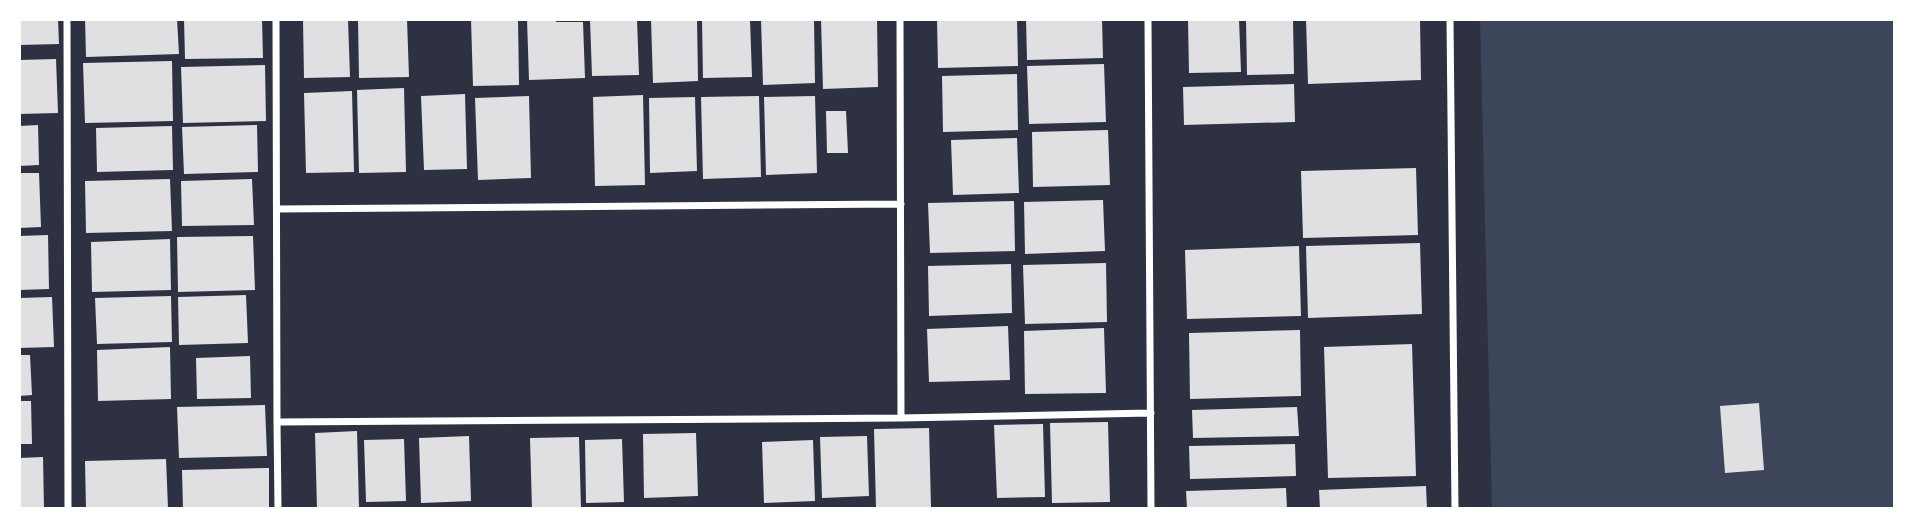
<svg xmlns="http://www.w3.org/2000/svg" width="1914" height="528" font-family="Jost,sans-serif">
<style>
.green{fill:#3c4559}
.building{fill:#e0e0e3}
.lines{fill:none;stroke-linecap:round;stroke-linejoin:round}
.minor{stroke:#fff;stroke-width:7}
</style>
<rect width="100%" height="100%" fill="#2d3142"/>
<!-- green -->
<path class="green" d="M1480,19H1895V509H1492Z"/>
<!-- building -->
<path class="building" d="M19,19H58L59,44L19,45Z
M85,19H177L179,54L86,57Z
M184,19H262L263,58L185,59Z
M303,19H348L350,77L304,78Z
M358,19H407L409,77L359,78Z
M471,19H518L519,85L473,86Z
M527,19H556V22H583L585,78L529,80Z
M590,19H637L639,75L592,76Z
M651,19H697L698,81L653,83Z
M702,19H750L752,77L703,78Z
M761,19H814L815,83L763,85Z
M821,19H877L878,87L823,89Z
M937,19H1017L1018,66L938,68Z
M1026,19H1102L1103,58L1027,60Z
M1188,19H1239L1241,72L1189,73Z
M1246,19H1293L1294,74L1247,75Z
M1306,19H1420L1421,80L1308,84Z
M56,59L58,113L19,114V60Z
M172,61L173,121L85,123L83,63Z
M1104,64L1106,122L1029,124L1027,66Z
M265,65L266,121L183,123L181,67Z
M1017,74L1018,130L943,132L942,76Z
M1294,84L1295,122L1184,125L1183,87Z
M404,88L406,172L359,173L357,90Z
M352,91L354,172L306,173L304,93Z
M465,94L467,169L424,170L421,96Z
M643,95L645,185L595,186L593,97Z
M529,96L531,178L478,180L475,98Z
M759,96L761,177L703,179L701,97Z
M815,96L817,173L766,175L764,97Z
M695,97L697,171L650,173L649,98Z
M826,111H846L848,153H827Z
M38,125L39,165L19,166V126Z
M257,125L258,172L184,174L182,127Z
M172,126L173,170L97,172L96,128Z
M1108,130L1110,185L1033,187L1032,132Z
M1017,138L1019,193L953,195L951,140Z
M1416,168L1418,235L1303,238L1301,171Z
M19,173H39L41,227L19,228Z
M170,179L172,231L86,233L85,181Z
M252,179L254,225L182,226L181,181Z
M1103,200L1105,251L1025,254L1024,202Z
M1014,201L1015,251L930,253L928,203Z
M48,235L49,289L19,290V236Z
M253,236L255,290L178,292L177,237Z
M170,239L171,290L92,292L91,242Z
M1420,243L1422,314L1308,318L1306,246Z
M1299,246L1301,316L1187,319L1185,250Z
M1106,263L1107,322L1025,324L1023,265Z
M1011,264L1012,313L929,316L928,266Z
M246,295L248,343L179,345L178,297Z
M171,296L172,342L97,344L95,298Z
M52,297L54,347L19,348V298Z
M1008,326L1010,380L929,382L927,329Z
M1104,328L1106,393L1025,394L1024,331Z
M1300,330L1301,396L1190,399L1189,333Z
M1412,344L1416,476L1328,478L1324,347Z
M170,347L171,399L98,401L97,350Z
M19,355H30L32,395L19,396Z
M250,356L251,398L197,399L196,358Z
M19,401H31L32,444H19Z
M1759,403L1764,470L1725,473L1720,406Z
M265,405L267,456L179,458L177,407Z
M1297,407L1299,436L1193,438L1192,410Z
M1108,422L1110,502L1052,503L1050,423Z
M1043,424L1045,497L997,498L994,425Z
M929,428L931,507L876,508L874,429Z
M357,431L359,508L317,509L315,433Z
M696,433L698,496L644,498L643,434Z
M469,436L471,501L421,503L419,438Z
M867,436L869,496L822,498L820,437Z
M579,437L581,508L532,509L530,438Z
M404,439L406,501L366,502L364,440Z
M622,439L624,502L586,503L585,440Z
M813,440L815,501L764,503L762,442Z
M1295,444L1296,476L1190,479L1189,446Z
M43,457L44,509H19V458Z
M166,459L168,508L86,509L85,461Z
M269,468V509H183L182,470Z
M1426,486L1427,509H1320L1319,490Z
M1286,488L1287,509H1187L1186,491Z"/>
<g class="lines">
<!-- minor -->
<path class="minor" d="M67,19L68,509
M276,19L277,422L901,418L1151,413
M900,19L901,418
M1148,19L1151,509
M1450,19L1455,509
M277,209L901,204
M277,422L278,509"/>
</g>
<!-- border -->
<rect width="1914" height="528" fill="none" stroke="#ffffff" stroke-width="42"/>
</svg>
